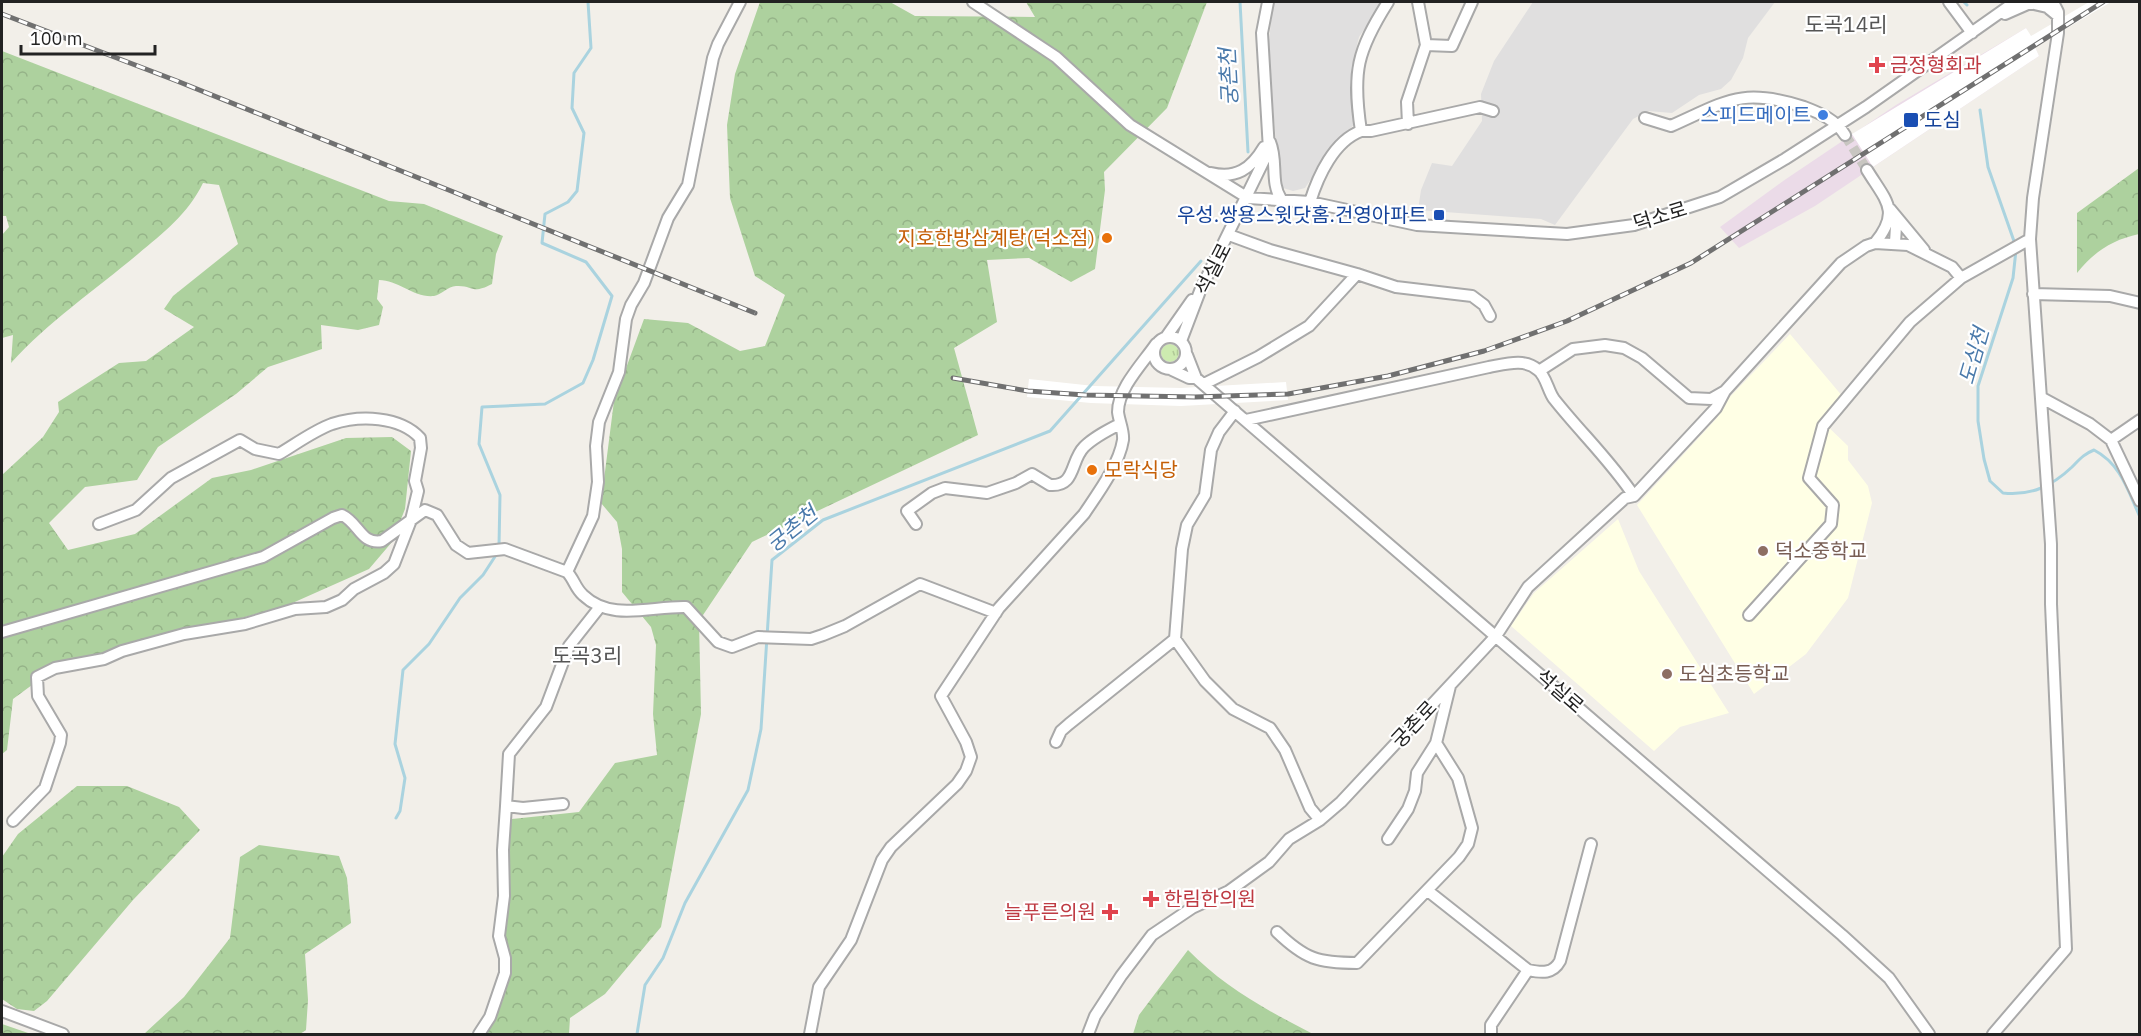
<svg xmlns="http://www.w3.org/2000/svg" width="2141" height="1036" font-family="'IBM Plex Sans','Noto Sans KR',sans-serif">
<style>
.residential{fill:#e0dfdf}
.education{fill:#ffffe5}
.railway{fill:#ebdbe8}
.grass{fill:url(#grass-tufts)}
.forest{fill:url(#forest-crowns)}
.pier{fill:#fff}
.lines{fill:none;stroke-linecap:round;stroke-linejoin:round}
.stream{stroke:#aad3df;stroke-width:3}
.minor-tunnel{stroke:#c8c6c1;stroke-width:10;stroke-dasharray:10 5;stroke-linecap:butt}
.minor-casing{stroke:#a9a9a9;stroke-width:14}
.minor{stroke:#fff;stroke-width:10}
.rail-casing{stroke:#707070;stroke-width:5}
.rail{stroke:#fff;stroke-width:3;stroke-dasharray:9;stroke-linecap:butt}
.health-dot{fill:#e0444e;stroke:#fff;stroke-width:2}
.shop-dot{fill:#3f7fe0;stroke:#fff;stroke-width:2}
.transit-dot{fill:#1a4fb4;stroke:#fff;stroke-width:2}
.food-dot{fill:#e8710a;stroke:#fff;stroke-width:2}
.education-dot{fill:#8d6e63;stroke:#fff;stroke-width:2}
.labels{text-anchor:middle;stroke-width:4.5;stroke-linejoin:round;paint-order:stroke}
.health-label{font-size:20px;fill:#be3a42;stroke:#fff;text-anchor:start}
.shop-label{font-size:20px;fill:#366cbe;stroke:#fff;text-anchor:end}
.transit-label{font-size:20px;fill:#164399;stroke:#fff;text-anchor:start}
.street-label{font-size:20px;fill:#222;stroke:#fff}
.food-label{font-size:20px;fill:#c56008;stroke:#fff;text-anchor:end}
.education-label{font-size:20px;fill:#785e54;stroke:#fff;text-anchor:start}
.neighbourhood-label{font-size:21px;fill:#555;stroke:#fff}
.water-label{font-size:21px;font-style:italic;fill:#4a7aab;stroke:#fff}
</style>
<defs>
<pattern id="grass-tufts" width="24" height="20" patternUnits="userSpaceOnUse" patternTransform="scale(1.5)"><rect width="24" height="20" fill="#cdebb0"/><path d="M3 7l-1-3M5 7V3M7 7l1-3M15 17l-1-3M17 17v-4M19 17l1-3" fill="none" stroke="#b0c997"/></pattern>
<pattern id="forest-crowns" width="20" height="18" patternUnits="userSpaceOnUse" patternTransform="scale(1.5)"><rect width="20" height="18" fill="#add19e"/><path d="M2 6a3 3 0 1 1 6 0M12 15a3 3 0 1 1 6 0" fill="none" stroke="#95b388"/></pattern>
</defs>
<rect width="100%" height="100%" fill="#f2efe9"/>
<!-- residential -->
<path class="residential" d="M1273,2H1383L1359,37L1356,49L1355,124L1338,139L1305,188L1293,191L1283,188L1279,176L1268,51Z
M1533,2H1775L1748,38L1743,58L1731,80L1721,89L1699,95L1672,113L1648,111L1633,119L1555,225L1541,219L1418,210L1421,190L1432,163L1452,166L1482,121L1481,94L1494,61Z"/>
<!-- education -->
<path class="education" d="M1790,334L1843,397L1822,421L1848,446V460L1868,486L1872,503L1848,598L1806,654L1754,694L1637,505L1717,418L1728,399Z
M1618,519L1639,571L1729,713L1680,727L1654,751L1511,626L1534,593Z"/>
<!-- railway -->
<path class="railway" d="M2026,28L2039,56L1815,206L1739,248L1720,227L1786,179L1896,105Z"/>
<!-- grass -->
<path class="grass" d="M1161 353a9 9 0 1 1 18 0a9 9 0 1 1-18 0Z"/>
<!-- forest -->
<path class="forest" d="M760,2H890L915,16L1035,17L1026,2H1207L1167,108L1104,172L1105,190L1095,269L1071,282L1029,258L987,260L997,322L954,348L978,435L752,542L699,621L701,714L661,927L605,994L570,1018L569,1034H482L502,1002L510,967L498,877L512,819L579,812L615,763L657,755L653,714L656,645L651,627L622,592V549L617,522L601,503L614,401L644,319L688,323L740,351L765,346L785,295L755,276L730,198L727,125L735,74Z
M2,51L389,201L424,204L503,236L496,254L492,284C471,295 474,285 456,286C448,286 441,295 434,296C414,298 398,280 379,280L377,299L383,307L379,325L358,330L321,325L322,349L268,367L236,394L158,447L137,480L85,487L49,523L68,550L135,534L212,478L251,470L346,438L392,437L411,451L405,509L392,542L369,569L288,605L51,671L13,699L7,750L2,754V475L43,437L59,412L58,402L119,363L146,361L194,327L164,309L173,296L238,244L219,185L203,183C188,214 163,233 138,254C95,290 48,322 11,363L13,335L2,338V235L9,227L6,216H2Z
M2139,168V234C2112,240 2095,251 2077,273V213Z
M77,786H127L179,807L200,830L133,900L47,1001L34,1011L17,1009L2,999V857L18,834Z
M259,845L339,856L347,878L351,923L305,954L308,1000L306,1030L300,1034H144L184,997L230,938L240,857Z
M1188,950C1224,987 1268,1011 1313,1034H1133L1139,1015Z
M2,1024L31,1034H2Z"/>
<!-- pier -->
<path class="pier" d="M2089,2H2111L2035,47L2039,56L1873,167L1852,134L2026,28L2031,36Z
M1029,379L1094,386L1181,388L1286,382L1288,400L1181,406L1091,403L1027,397Z"/>
<g class="lines">
<!-- stream -->
<path class="stream" d="M1240,2L1248,152
M1964,2L1967,5
M1980,110L1988,167L2015,244
M2016,250L2013,278L1978,386V421L1984,459L1990,481L2003,493C2031,496 2052,486 2072,467C2080,459 2084,454 2094,450C2121,464 2128,491 2140,517
M499,546L500,495L479,444L482,407L545,404L583,383L593,360L612,296L586,262L542,243L545,214L568,202L577,191L584,133L572,108L574,73L591,48L588,2
M396,818L400,811L405,778L395,744L403,670L429,644L460,598L483,575L498,552
M637,1034L645,985L663,958L685,903L748,790L761,729L772,560L823,520L1050,431L1201,261"/>
<!-- minor-tunnel -->
<path class="minor-tunnel" d="M1845,135L1867,170"/>
<defs>
<path id="minor" d="M740,2L718,44L713,58L688,185L668,218L644,283L631,305L626,319L619,372L599,422L596,446L598,482L593,516L567,572C574,579 575,588 583,595C611,622 651,606 686,607L718,642L732,647L758,637L811,639L823,635L845,626L920,584L996,613
M973,2L1056,57L1130,125L1248,198
M1949,2L1972,33
M2005,14L2030,3L2047,7L2058,16
M1426,45L1452,46L1472,2
M1645,118L1671,126C1727,101 1742,87 1804,107C1820,113 1836,120 1845,135
M1408,124L1407,102L1426,45L1418,2
M1361,131H1371L1480,107L1493,111
M1270,142C1278,161 1270,182 1281,199
M1867,170C1886,201 1901,211 1875,243
M1211,173C1236,179 1251,169 1264,147
M1248,198L1310,202L1417,225L1567,234L1634,225L1720,197L1785,159L1866,107L2015,2
M1310,202C1318,176 1334,141 1361,131C1352,72 1357,51 1388,2
M1890,209L1924,250
M1892,215L1896,226L1895,243
M1229,235L1270,250L1357,274
M2033,294L2110,296L2140,303
M1154 353a16 16 0 1 1 32 0a16 16 0 1 1-32 0Z
M1166,337L1192,300
M1181,341L1200,291L1269,150L1262,33L1268,2
M1187,355L1196,378L1842,935L1889,978L1929,1034
M1172,370L1189,378H1196
M1539,371L1573,349L1605,345L1624,348L1642,358L1689,398L1711,399L1725,391L1841,263L1866,246L1875,243L1908,245L1952,267L1961,278
M1204,384L1258,357L1309,326L1357,274L1396,287L1472,296L1484,305L1490,316
M2042,398L2090,424L2111,440L2140,501
M1235,411L1219,432L1211,450L1205,495L1187,525L1182,549L1175,639L1205,681L1233,709L1270,728L1285,750L1310,808L1320,820
M1246,420L1489,367C1506,364 1525,358 1538,370C1546,376 1548,391 1554,399C1580,432 1610,460 1634,496
M2111,440L2140,420
M916,524L907,511L932,493L945,488L987,493L1016,483L1032,474L1050,485C1076,487 1070,461 1084,447C1094,437 1108,430 1120,424
M1749,615L1831,524L1833,505L1809,478L1823,426L1910,322L1961,278L2030,239
M2,632L263,557L333,518L342,515C359,523 361,545 382,541L425,510L437,515L456,545L468,553L505,549L567,572
M1056,742L1061,731L1069,724L1175,639
M563,804L523,808L506,806L509,754L546,707L569,646L599,608
M13,821L45,788L60,743L61,735L38,696L37,677L55,668L104,659L122,651L184,634L245,624L295,609L326,607L342,600L354,589L384,573L394,564L411,520L418,491L415,481L421,448L420,438C400,416 360,415 332,424C313,431 296,444 279,454L255,449L240,440L171,478L136,510L99,524
M1388,839L1408,809L1415,791L1417,773L1436,743L1450,686
M1428,891L1528,970L1491,1025V1034
M1277,932C1305,959 1318,963 1357,963L1459,857L1468,844L1472,828L1458,778L1436,743
M1528,970C1542,973 1553,974 1560,961L1591,844
M2,1011L63,1034
M479,1034L490,1017L505,973V958L499,936L504,896L503,850L506,806
M810,1034L819,987L851,940L882,860L891,847L957,784L966,771L971,757L966,742L941,696L999,608L1084,514C1098,493 1119,465 1123,440C1124,431 1119,421 1118,412C1118,388 1143,363 1156,344
M1088,1034L1095,1016L1121,976L1152,935L1192,908L1229,891L1269,862L1289,839L1320,820L1341,802L1496,636L1528,587L1625,498L1634,496L1716,408L1725,391
M1993,1034L2066,949L2051,604V544L2030,239L2033,198L2058,33V12L2053,2"/>
</defs>
<!-- minor casing -->
<use href="#minor" class="minor-casing"/>
<!-- minor -->
<use href="#minor" class="minor"/>
<defs>
<path id="rail" d="M2,14L177,81L755,313
M953,378L1028,391L1085,395L1195,397L1288,394L1388,376L1484,351L1567,321L1691,263L2103,2"/>
</defs>
<!-- rail casing -->
<use href="#rail" class="rail-casing"/>
<!-- rail -->
<use href="#rail" class="rail"/>
</g>
<!-- markers -->
<g class="health-dot">
<path d="M1874 56h6v6h6v6h-6v6h-6v-6h-6v-6h6z"/>
<path d="M1148 890h6v6h6v6h-6v6h-6v-6h-6v-6h6z"/>
<path d="M1107 903h6v6h6v6h-6v6h-6v-6h-6v-6h6z"/>
</g>
<circle class="shop-dot" cx="1823" cy="115" r="6"/>
<g class="transit-dot">
<rect x="1903" y="112" width="16" height="16" rx="3"/>
<rect x="1433" y="209" width="12" height="12" rx="3"/>
</g>
<g class="food-dot">
<circle cx="1107" cy="238" r="6"/>
<circle cx="1092" cy="470" r="6"/>
</g>
<g class="education-dot">
<circle cx="1763" cy="551" r="6"/>
<circle cx="1667" cy="674" r="6"/>
</g>
<g class="labels">
<!-- health labels -->
<g class="health-label">
<text x="1890" y="72">금정형회과</text>
<text x="1164" y="906">한림한의원</text>
<text x="1096" y="919" text-anchor="end">늘푸른의원</text>
</g>
<!-- shop labels -->
<g class="shop-label">
<text x="1811" y="122">스피드메이트</text>
</g>
<!-- transit labels -->
<g class="transit-label">
<text x="1924" y="127">도심</text>
<text x="1427" y="222" text-anchor="end">우성.쌍용스윗닷홈.건영아파트</text>
</g>
<!-- street labels -->
<g class="street-label">
<text transform="translate(1660 216) rotate(-17)" y="7">덕소로</text>
<text transform="translate(1213 269) rotate(-63)" y="7">석실로</text>
<text transform="translate(1560 691) rotate(41)" y="7">석실로</text>
<text transform="translate(1414 724) rotate(-47)" y="7">궁촌로</text>
</g>
<!-- food labels -->
<g class="food-label">
<text x="1095" y="245">지호한방삼계탕(덕소점)</text>
<text x="1104" y="477" text-anchor="start">모락식당</text>
</g>
<!-- education labels -->
<g class="education-label">
<text x="1775" y="558">덕소중학교</text>
<text x="1679" y="681">도심초등학교</text>
</g>
<!-- neighbourhood labels -->
<g class="neighbourhood-label">
<text x="1846" y="32">도곡14리</text>
<text x="587" y="663">도곡3리</text>
</g>
<!-- water labels -->
<g class="water-label">
<text transform="translate(1229 77) rotate(-93)" y="7">궁촌천</text>
<text transform="translate(1974 356) rotate(-74)" y="7">도심천</text>
<text transform="translate(792 529) rotate(-39)" y="7">궁촌천</text>
</g>
</g>
<!-- border -->
<rect width="2141" height="1036" fill="none" stroke="#222222" stroke-width="6"/>
<!-- scale -->
<path d="M21 45v9h134v-9" fill="none" stroke="#222222" stroke-width="3"/>
<text x="30" y="45" font-size="18" fill="#222222" stroke="#ffffff" stroke-width="4.5" paint-order="stroke">100 m</text>
</svg>
